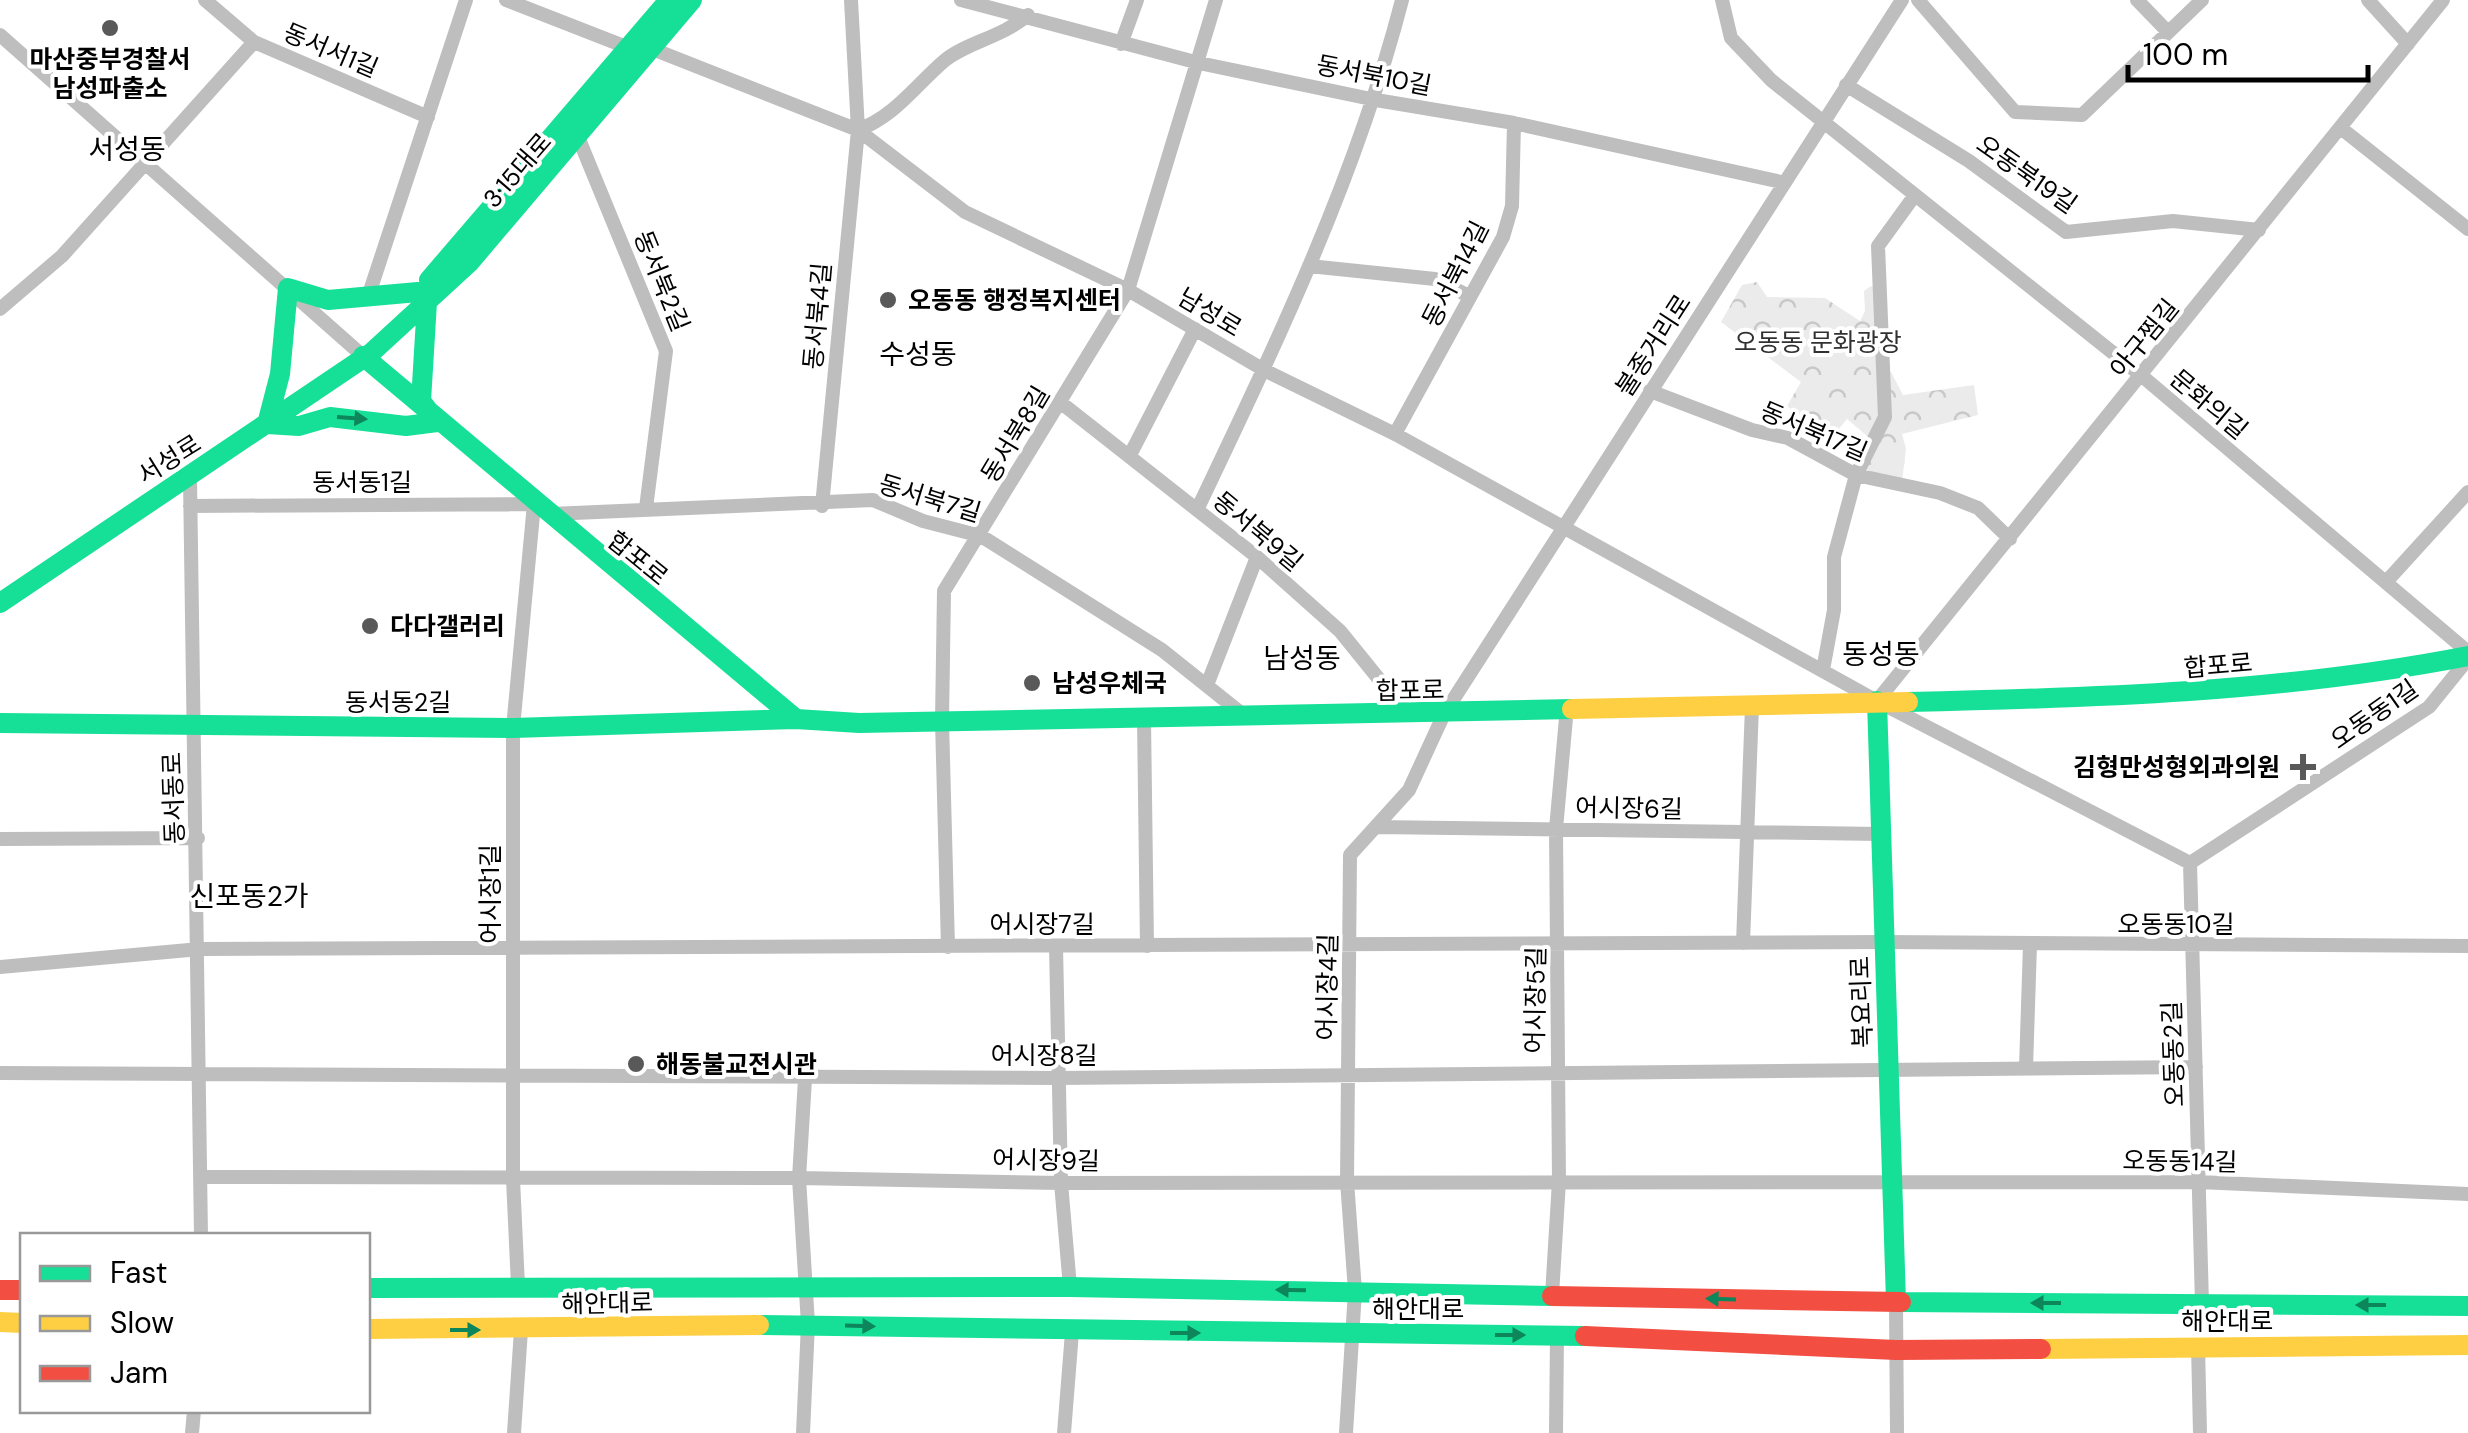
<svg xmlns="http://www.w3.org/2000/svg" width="2468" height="1433" font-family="'DM Sans','Noto Sans KR',sans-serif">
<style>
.forest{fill:url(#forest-crowns)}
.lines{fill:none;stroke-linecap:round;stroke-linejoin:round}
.street{stroke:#bebebe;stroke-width:14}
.fast{stroke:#16e098;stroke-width:20}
.slow{stroke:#ffcf43;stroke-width:20}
.jam{stroke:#f24e42;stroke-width:20}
.oneway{fill:#0d865b}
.poi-dot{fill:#595959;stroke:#fff;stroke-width:4}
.labels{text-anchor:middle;stroke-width:8;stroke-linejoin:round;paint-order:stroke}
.street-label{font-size:25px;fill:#000;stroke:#fff}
.poi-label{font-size:25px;font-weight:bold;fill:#000;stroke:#fff;text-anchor:start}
.park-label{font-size:25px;fill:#313131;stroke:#fff}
.neighbourhood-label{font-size:28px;fill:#000;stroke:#fff}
</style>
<defs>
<pattern id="forest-crowns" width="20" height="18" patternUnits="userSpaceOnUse" patternTransform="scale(2.5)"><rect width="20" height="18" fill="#ebebeb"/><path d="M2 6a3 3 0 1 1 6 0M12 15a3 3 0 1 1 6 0" fill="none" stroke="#c8c8c8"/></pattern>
</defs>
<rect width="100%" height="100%" fill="#fff"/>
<!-- forest -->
<path class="forest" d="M1757,282L1767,297L1825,298L1860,321L1865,311L1864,291L1871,286L1878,289L1877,365L1891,372L1903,395L1974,385L1978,415L1902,434L1906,449L1902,481L1865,472L1873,441L1847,419L1830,440L1787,406L1801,382L1721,322L1742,285Z"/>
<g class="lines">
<!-- street -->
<path class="street" d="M205,0L254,42L428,117
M506,0L629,48H650L858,130L965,212L1128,290L1264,370L1395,434L1877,701L2190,863L2429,707L2468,659
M961,0L1199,63L1376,100L1514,123L1781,182
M1722,0L1731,38L1771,80L2142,376L2468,652
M1918,0L2015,112L2082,115L2202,0
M2137,0L2168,32
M2368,0L2408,44
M0,35L363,356
M1121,44L1137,0
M1846,85L1969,161L2066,232L2173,221L2259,230
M2342,129L2468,229
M858,130C895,116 915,86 944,61C967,42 1001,38 1028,15
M576,132L666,351L646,508
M1309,266L1435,279L1469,296
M368,297L466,0
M0,309L62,256L254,42
M1650,391L1752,430L1788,438L1856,475L1940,493L1978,508L2010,539
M1060,402L1257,557L1340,631L1408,715
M1395,434L1503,237L1512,206L1514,123
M1130,455L1195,329
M190,479L201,1236
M190,506L534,504L513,728V1179L518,1286
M822,506L858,130L851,0
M1197,510C1276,344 1356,178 1402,0
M551,514L873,500L923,521L981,536L1162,650L1246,717
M2386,582L2468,492
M1823,670L1834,610V557L1856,475L1885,417L1878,246L1915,195
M1207,685L1257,557
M1877,701L2443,0
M1144,719L1147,946
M1376,827L1881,834
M0,839L198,838
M2190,863L2202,1304
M1743,943L1752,706
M1056,946L1061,1183L1070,1287
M948,947L942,721L944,591L1128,290L1216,0
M0,967L200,949L1884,942L2468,946
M2026,1068L2030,945
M0,1073L1057,1078L2196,1067
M200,1177L799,1178L1061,1183L2199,1182L2468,1194
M1552,1295L1559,1181L1556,829L1567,707
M1896,1302L1897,1433
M2198,1346L2200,1433
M192,1433L194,1410
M514,1433L521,1330
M803,1433L808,1324L799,1178L805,1079
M1064,1433L1072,1332
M1346,1433L1355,1291L1347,1181L1350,855L1409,790L1444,714L1902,0
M1556,1433L1557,1335"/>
<!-- fast -->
<path class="fast" d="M429,280L669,0
M418,292L328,300L288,288L280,374L267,424L299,426L330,417L406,426L437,422L421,401L427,302
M363,356L796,719L859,723L1572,709
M0,603L371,353L469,263L692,0
M1877,701L1896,1302
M1908,702C2096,698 2283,692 2468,656
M0,723L513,728L796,719
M368,1288L1070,1287L1552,1296
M1901,1302L2468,1306
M759,1325L1585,1336"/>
<!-- slow -->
<path class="slow" d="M1572,709L1908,702
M0,1322L22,1323
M368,1329L759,1325
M2041,1349L2468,1345"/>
<!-- jam -->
<path class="jam" d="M0,1290H22
M1552,1296L1901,1302
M1585,1336L1896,1350L2041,1349"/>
</g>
<!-- one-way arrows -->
<defs><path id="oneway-solid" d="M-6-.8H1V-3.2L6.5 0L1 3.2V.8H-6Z" transform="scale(2.5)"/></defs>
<g class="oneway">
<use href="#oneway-solid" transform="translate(352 418) rotate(4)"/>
<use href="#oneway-solid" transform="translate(1291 1290) rotate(-179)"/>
<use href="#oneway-solid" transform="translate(1721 1299) rotate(-178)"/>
<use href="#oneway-solid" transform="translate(2046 1303) rotate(-180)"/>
<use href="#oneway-solid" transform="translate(2371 1305) rotate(-180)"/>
<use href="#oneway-solid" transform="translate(860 1326) rotate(2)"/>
<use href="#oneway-solid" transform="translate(465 1330)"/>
<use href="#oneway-solid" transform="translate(1185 1333)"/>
<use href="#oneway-solid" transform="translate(1510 1335)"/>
</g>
<!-- markers -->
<g class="poi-dot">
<circle cx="110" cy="28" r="10"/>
<circle cx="888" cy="300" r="10"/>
<circle cx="370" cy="626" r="10"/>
<circle cx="1032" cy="683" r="10"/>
<path d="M2298 752h10v10h10v10h-10v10h-10v-10h-10v-10h10z"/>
<circle cx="636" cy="1064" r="10"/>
</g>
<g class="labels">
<!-- street labels -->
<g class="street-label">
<text transform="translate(331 50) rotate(23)" y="9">동서서1길</text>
<text transform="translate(1374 75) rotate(11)" y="9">동서북10길</text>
<text transform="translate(517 170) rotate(-49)" y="9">3·15대로</text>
<text transform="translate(2027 174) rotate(35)" y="9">오동북19길</text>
<text transform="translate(1455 274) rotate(-63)" y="9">동서북14길</text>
<text transform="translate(662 281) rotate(68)" y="9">동서북2길</text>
<text transform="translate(1210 312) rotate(31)" y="9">남성로</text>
<text transform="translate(817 316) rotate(-85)" y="9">동서북4길</text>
<text transform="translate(2144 338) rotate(-51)" y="9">아구찜길</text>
<text transform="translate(1653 345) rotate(-57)" y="9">불종거리로</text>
<text transform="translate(2209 404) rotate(40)" y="9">문화의길</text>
<text transform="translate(1814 431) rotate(23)" y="9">동서북17길</text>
<text transform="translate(1015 434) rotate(-59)" y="9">동서북8길</text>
<text transform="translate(169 459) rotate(-32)" y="9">서성로</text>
<text x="362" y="491">동서동1길</text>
<text transform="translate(930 498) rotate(17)" y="9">동서북7길</text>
<text transform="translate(1258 531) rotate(40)" y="9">동서북9길</text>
<text transform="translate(638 558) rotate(39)" y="9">합포로</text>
<text transform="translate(2218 665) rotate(-5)" y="9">합포로</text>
<text transform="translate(1410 690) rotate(-1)" y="9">합포로</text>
<text x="398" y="711">동서동2길</text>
<text transform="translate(2374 714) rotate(-35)" y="9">오동동1길</text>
<text transform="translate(173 798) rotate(-92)" y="9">동서동로</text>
<text transform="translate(1629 808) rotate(1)" y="9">어시장6길</text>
<text transform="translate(490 894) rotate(-90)" y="9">어시장1길</text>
<text x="1042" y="933">어시장7길</text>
<text x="2176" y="933">오동동10길</text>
<text transform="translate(1327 987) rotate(-89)" y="9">어시장4길</text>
<text transform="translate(1535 1000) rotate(-89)" y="9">어시장5길</text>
<text transform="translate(1861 1002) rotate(-92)" y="9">복요리로</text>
<text transform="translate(2173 1054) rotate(-92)" y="9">오동동2길</text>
<text x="1044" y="1064">어시장8길</text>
<text transform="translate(1046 1160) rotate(1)" y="9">어시장9길</text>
<text transform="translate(2180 1161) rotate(1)" y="9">오동동14길</text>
<text transform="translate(607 1303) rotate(-1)" y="9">해안대로</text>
<text x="1418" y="1318">해안대로</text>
<text x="2227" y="1330">해안대로</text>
</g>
<!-- poi labels -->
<g class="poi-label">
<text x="110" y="68" text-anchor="middle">마산중부경찰서<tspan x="110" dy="29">남성파출소</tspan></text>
<text x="908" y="309">오동동 행정복지센터</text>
<text x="390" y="635">다다갤러리</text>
<text x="1052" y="692">남성우체국</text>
<text x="2280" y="776" text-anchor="end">김형만성형외과의원</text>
<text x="656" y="1073">해동불교전시관</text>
</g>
<!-- park labels -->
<g class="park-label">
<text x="1818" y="351">오동동 문화광장</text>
</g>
<!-- neighbourhood labels -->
<g class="neighbourhood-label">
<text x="127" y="159">서성동</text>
<text x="918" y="364">수성동</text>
<text x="1881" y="664">동성동</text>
<text x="1302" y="668">남성동</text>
<text x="249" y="906">신포동2가</text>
</g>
</g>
<!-- legend -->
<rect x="20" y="1233" width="350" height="180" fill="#ffffff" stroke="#999999" stroke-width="2.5"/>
<rect x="40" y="1266" width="50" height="15" fill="#16e098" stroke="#999999" stroke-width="2.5"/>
<text x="110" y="1283" font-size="30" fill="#000000">Fast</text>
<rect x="40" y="1316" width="50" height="15" fill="#ffcf43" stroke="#999999" stroke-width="2.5"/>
<text x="110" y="1333" font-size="30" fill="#000000">Slow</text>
<rect x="40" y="1366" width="50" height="15" fill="#f24e42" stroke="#999999" stroke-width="2.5"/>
<text x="110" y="1383" font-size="30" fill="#000000">Jam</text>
<!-- scale -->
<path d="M2128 65v15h240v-15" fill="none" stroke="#000000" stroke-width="5"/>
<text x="2143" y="65" font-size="30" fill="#000000" stroke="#ffffff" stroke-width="8" paint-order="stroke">100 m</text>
</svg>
